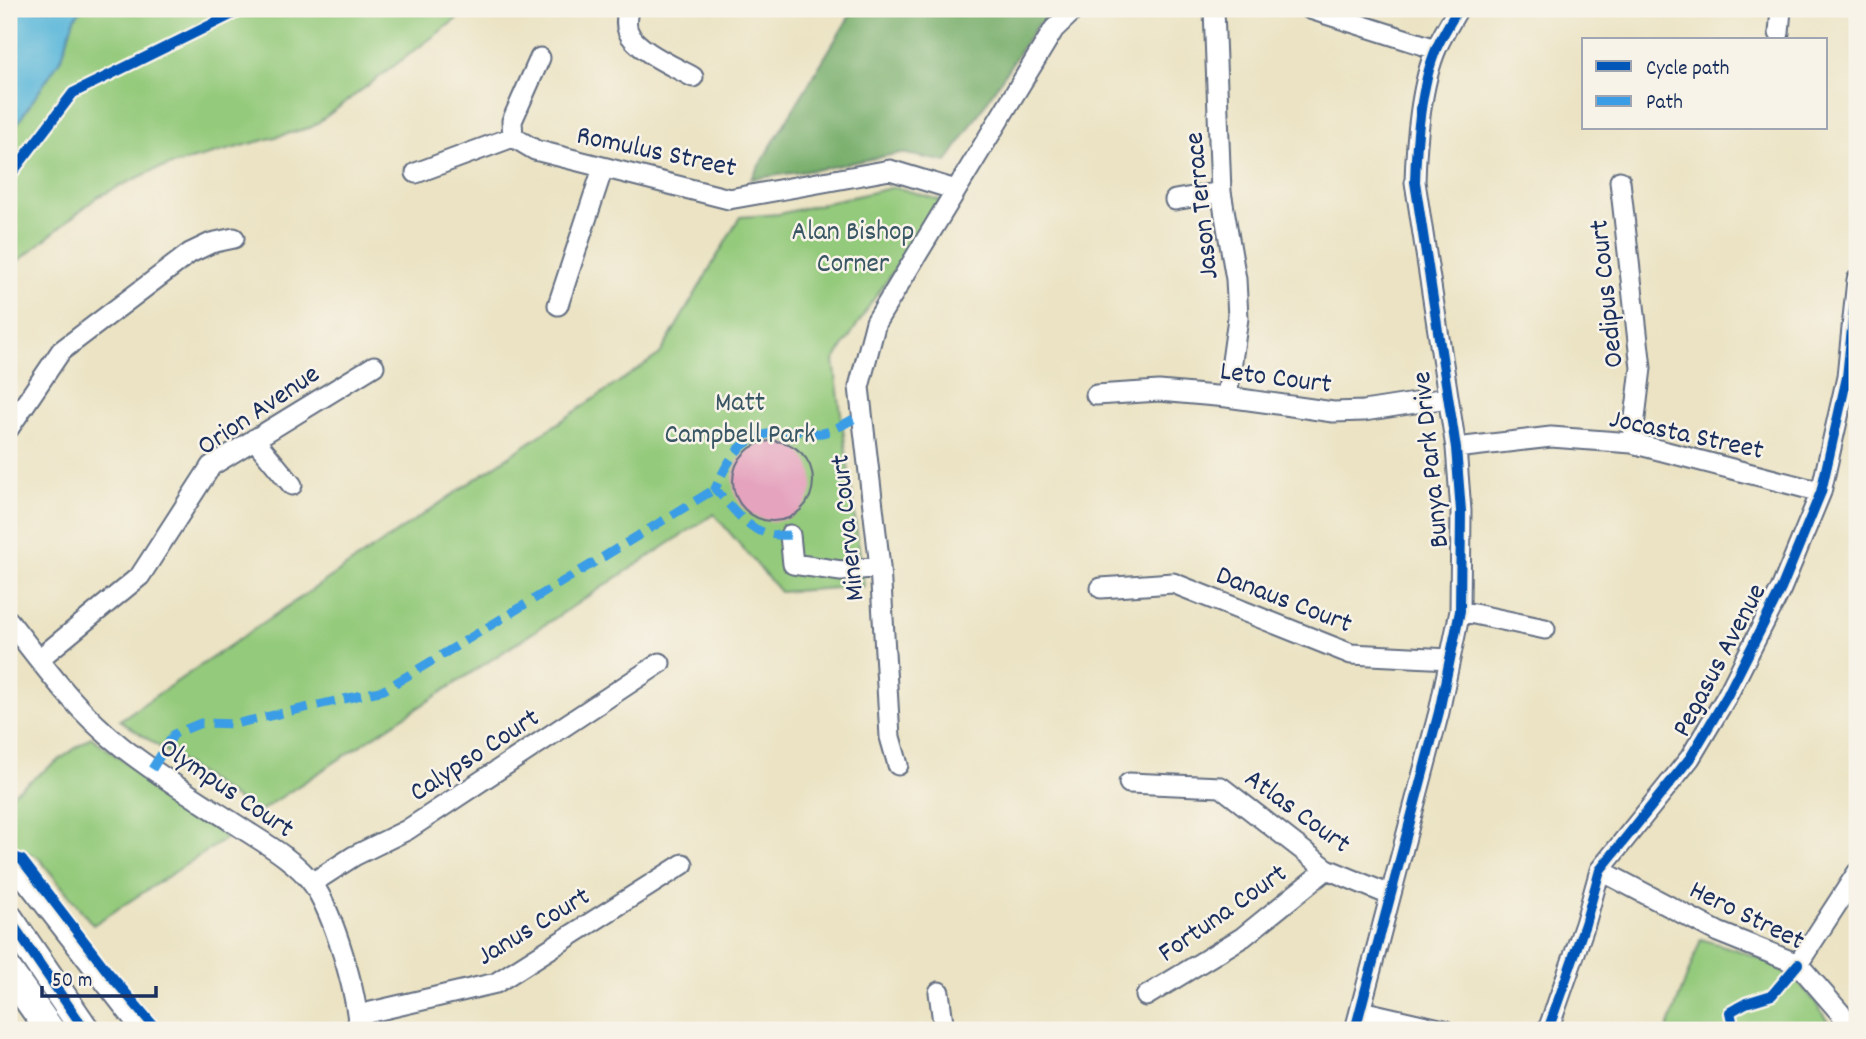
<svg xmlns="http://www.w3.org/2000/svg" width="1866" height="1039" font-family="Dekko,sans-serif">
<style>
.green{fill:#94ca7b;stroke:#587c6c;stroke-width:2}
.forest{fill:#77ae6b;stroke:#496e64;stroke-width:2}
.water{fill:#5cb8da;stroke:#3c749c;stroke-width:2}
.building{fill:#e5a3be}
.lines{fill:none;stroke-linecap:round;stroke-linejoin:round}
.minor-casing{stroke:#646e81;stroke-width:23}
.highway-casing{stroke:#646e81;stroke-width:32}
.minor{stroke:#fff;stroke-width:19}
.highway{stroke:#fff;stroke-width:28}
.quiet{stroke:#3b9de6;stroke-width:9;stroke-dasharray:18 9;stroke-linecap:butt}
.cycleway-casing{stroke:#f7f3e8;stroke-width:15}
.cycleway{stroke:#0057b8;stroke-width:10}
.labels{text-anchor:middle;stroke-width:5;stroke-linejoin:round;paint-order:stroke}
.street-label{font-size:28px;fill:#1b2f5e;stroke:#f7f3e8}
.park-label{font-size:28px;fill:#395665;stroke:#f7f3e8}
</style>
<rect width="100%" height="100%" fill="#f7f3e8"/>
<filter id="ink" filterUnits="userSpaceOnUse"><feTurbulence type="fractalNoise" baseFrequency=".0143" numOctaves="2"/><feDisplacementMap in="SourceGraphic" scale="14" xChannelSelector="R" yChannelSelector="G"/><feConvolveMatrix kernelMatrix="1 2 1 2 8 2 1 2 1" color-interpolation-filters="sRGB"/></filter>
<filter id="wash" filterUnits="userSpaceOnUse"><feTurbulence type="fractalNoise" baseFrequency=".00686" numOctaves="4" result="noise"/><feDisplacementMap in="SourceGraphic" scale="28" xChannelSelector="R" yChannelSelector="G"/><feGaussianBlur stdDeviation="1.57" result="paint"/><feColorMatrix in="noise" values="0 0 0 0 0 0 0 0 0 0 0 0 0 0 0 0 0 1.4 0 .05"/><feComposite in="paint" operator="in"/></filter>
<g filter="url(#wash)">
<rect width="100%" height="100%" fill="#ebe3c3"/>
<!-- green -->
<path class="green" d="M9,9H470L312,127L154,170L97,197L9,269Z
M895,187L943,201L871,303L834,361L864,586L780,592L714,514L257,813L120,720L660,354L740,217L779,214Z
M91,737L227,838L93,925L38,857L9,845V796Z
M1701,939C1740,951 1781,960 1808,993C1818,1005 1825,1018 1833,1030H1667Z"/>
<!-- forest -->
<path class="forest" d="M854,9H1060L1037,25L947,162L901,153L820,169L751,179Z"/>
<!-- water -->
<path class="water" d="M9,9H82L74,19L62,57L9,136Z"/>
<g id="blocks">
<!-- building -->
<path class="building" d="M733 481a40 40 0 1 1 80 0a40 40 0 1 1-80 0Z"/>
</g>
</g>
<g filter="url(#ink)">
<use href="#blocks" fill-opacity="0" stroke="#646e81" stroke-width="2"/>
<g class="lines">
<defs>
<path id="minor" d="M628,9C627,16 625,24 628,31C635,50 675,67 693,77
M1214,9L1221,192L1236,279L1238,318L1227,397
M1310,9L1436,49
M1779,33L1781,9
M540,58L512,121L513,137L535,150L729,199L890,170L956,190
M416,173L513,137
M1620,181L1641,368L1632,443
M1175,200L1221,192
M558,305L603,168
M1096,395L1159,391L1227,397L1333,412L1364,411L1447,398
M9,428L61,351L190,253L211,243L234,238
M254,439L292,485
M1456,448L1551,437L1632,443L1821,492
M790,535L793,564L841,571L880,567
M1101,588L1173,583L1351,654L1450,659
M1460,611L1545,629
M9,621C44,666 77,712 122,747C161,778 205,804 246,831C268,845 297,862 313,884C335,917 356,991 359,1030
M39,659L140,576L211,466L374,366
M898,765L890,737L880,567L859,387L876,322L1054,29L1075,9
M1129,783L1221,787L1327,869L1390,895
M1600,870L1718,932L1798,964L1843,1016L1851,1030
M9,873L18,874L26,881L142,1030
M312,883L354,856L407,830L660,663
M1798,964L1857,873
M939,992L944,1030
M1146,996L1243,937L1327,869
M1361,1011L1444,1030
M358,1015L496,983L683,864
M1355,1030L1439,712L1460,611L1461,511L1456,448L1415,182C1416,142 1421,83 1437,47C1443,34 1451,21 1458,9
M1548,1030L1585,924L1600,870L1690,758L1727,696L1781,589L1821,492L1847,377L1857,280"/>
<path id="highway" d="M9,919L85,1030
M9,972L50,1030"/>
</defs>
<!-- minor casing -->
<use href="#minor" class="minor-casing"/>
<!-- highway casing -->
<use href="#highway" class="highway-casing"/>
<!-- minor -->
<use href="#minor" class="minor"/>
<!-- highway -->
<use href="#highway" class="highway"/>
<!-- quiet -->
<path class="quiet" d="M790,535C750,538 740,515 715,489C734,447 746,432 795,431C803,431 813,434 822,433C834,431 849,421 861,415
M152,769L174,734L201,723L235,724L384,690L715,489"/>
<defs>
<path id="cycleway" d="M9,177L73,93L243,9
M9,855L22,860L107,971L157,1030
M9,919L85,1030
M1355,1030L1439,712L1460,611L1461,511L1456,448L1415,182C1416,142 1421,83 1437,47C1443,34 1451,21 1458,9
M1548,1030L1585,924L1600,870L1690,758L1727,696L1781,589L1821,492L1847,377L1857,280
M1734,1030L1730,1012L1746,1003L1772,995L1798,964"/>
</defs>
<!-- cycleway casing -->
<use href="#cycleway" class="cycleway-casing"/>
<!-- cycleway -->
<use href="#cycleway" class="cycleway"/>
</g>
</g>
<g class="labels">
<!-- street labels -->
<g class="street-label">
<text transform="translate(657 149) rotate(12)" y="10">Romulus Street</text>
<text transform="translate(1199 206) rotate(-96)" y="10">Jason Terrace</text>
<text transform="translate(1604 294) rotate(-96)" y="10">Oedipus Court</text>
<text transform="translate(1276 375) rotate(7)" y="10">Leto Court</text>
<text transform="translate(257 408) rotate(-34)" y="10">Orion Avenue</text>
<text transform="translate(1687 432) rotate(12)" y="10">Jocasta Street</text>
<text transform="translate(1428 460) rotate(-96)" y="10">Bunya Park Drive</text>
<text transform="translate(845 528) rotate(-96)" y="10">Minerva Court</text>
<text transform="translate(1285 597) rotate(21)" y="10">Danaus Court</text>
<text transform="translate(1717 659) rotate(-62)" y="10">Pegasus Avenue</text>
<text transform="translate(473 753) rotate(-33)" y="10">Calypso Court</text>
<text transform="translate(228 786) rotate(34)" y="10">Olympus Court</text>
<text transform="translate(1299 809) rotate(36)" y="10">Atlas Court</text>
<text transform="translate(1221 911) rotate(-35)" y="10">Fortuna Court</text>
<text transform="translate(1748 913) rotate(26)" y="10">Hero Street</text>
<text transform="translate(532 924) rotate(-31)" y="10">Janus Court</text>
</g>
<!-- park labels -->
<g class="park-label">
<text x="853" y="239">Alan Bishop<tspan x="853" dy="32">Corner</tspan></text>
<text x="740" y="410">Matt<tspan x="740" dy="32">Campbell Park</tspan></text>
</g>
</g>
<!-- margin -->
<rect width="1866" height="1039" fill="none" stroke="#f7f3e8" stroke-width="35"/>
<!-- legend -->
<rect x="1582" y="38" width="245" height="91" fill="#f7f3e8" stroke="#9fa5b1" stroke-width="2"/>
<rect x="1596" y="61" width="35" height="10" fill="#0057b8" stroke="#9fa5b1" stroke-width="2"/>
<text x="1646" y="74" font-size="21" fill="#1b2f5e">Cycle path</text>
<rect x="1596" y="96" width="35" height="10" fill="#3b9de6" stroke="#9fa5b1" stroke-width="2"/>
<text x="1646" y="108" font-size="21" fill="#1b2f5e">Path</text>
<!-- scale -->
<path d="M42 986v10h114v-10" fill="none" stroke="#1b2f5e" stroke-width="3.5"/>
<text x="52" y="986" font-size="21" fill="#1b2f5e" stroke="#f7f3e8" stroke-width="5" paint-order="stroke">50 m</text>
</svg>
